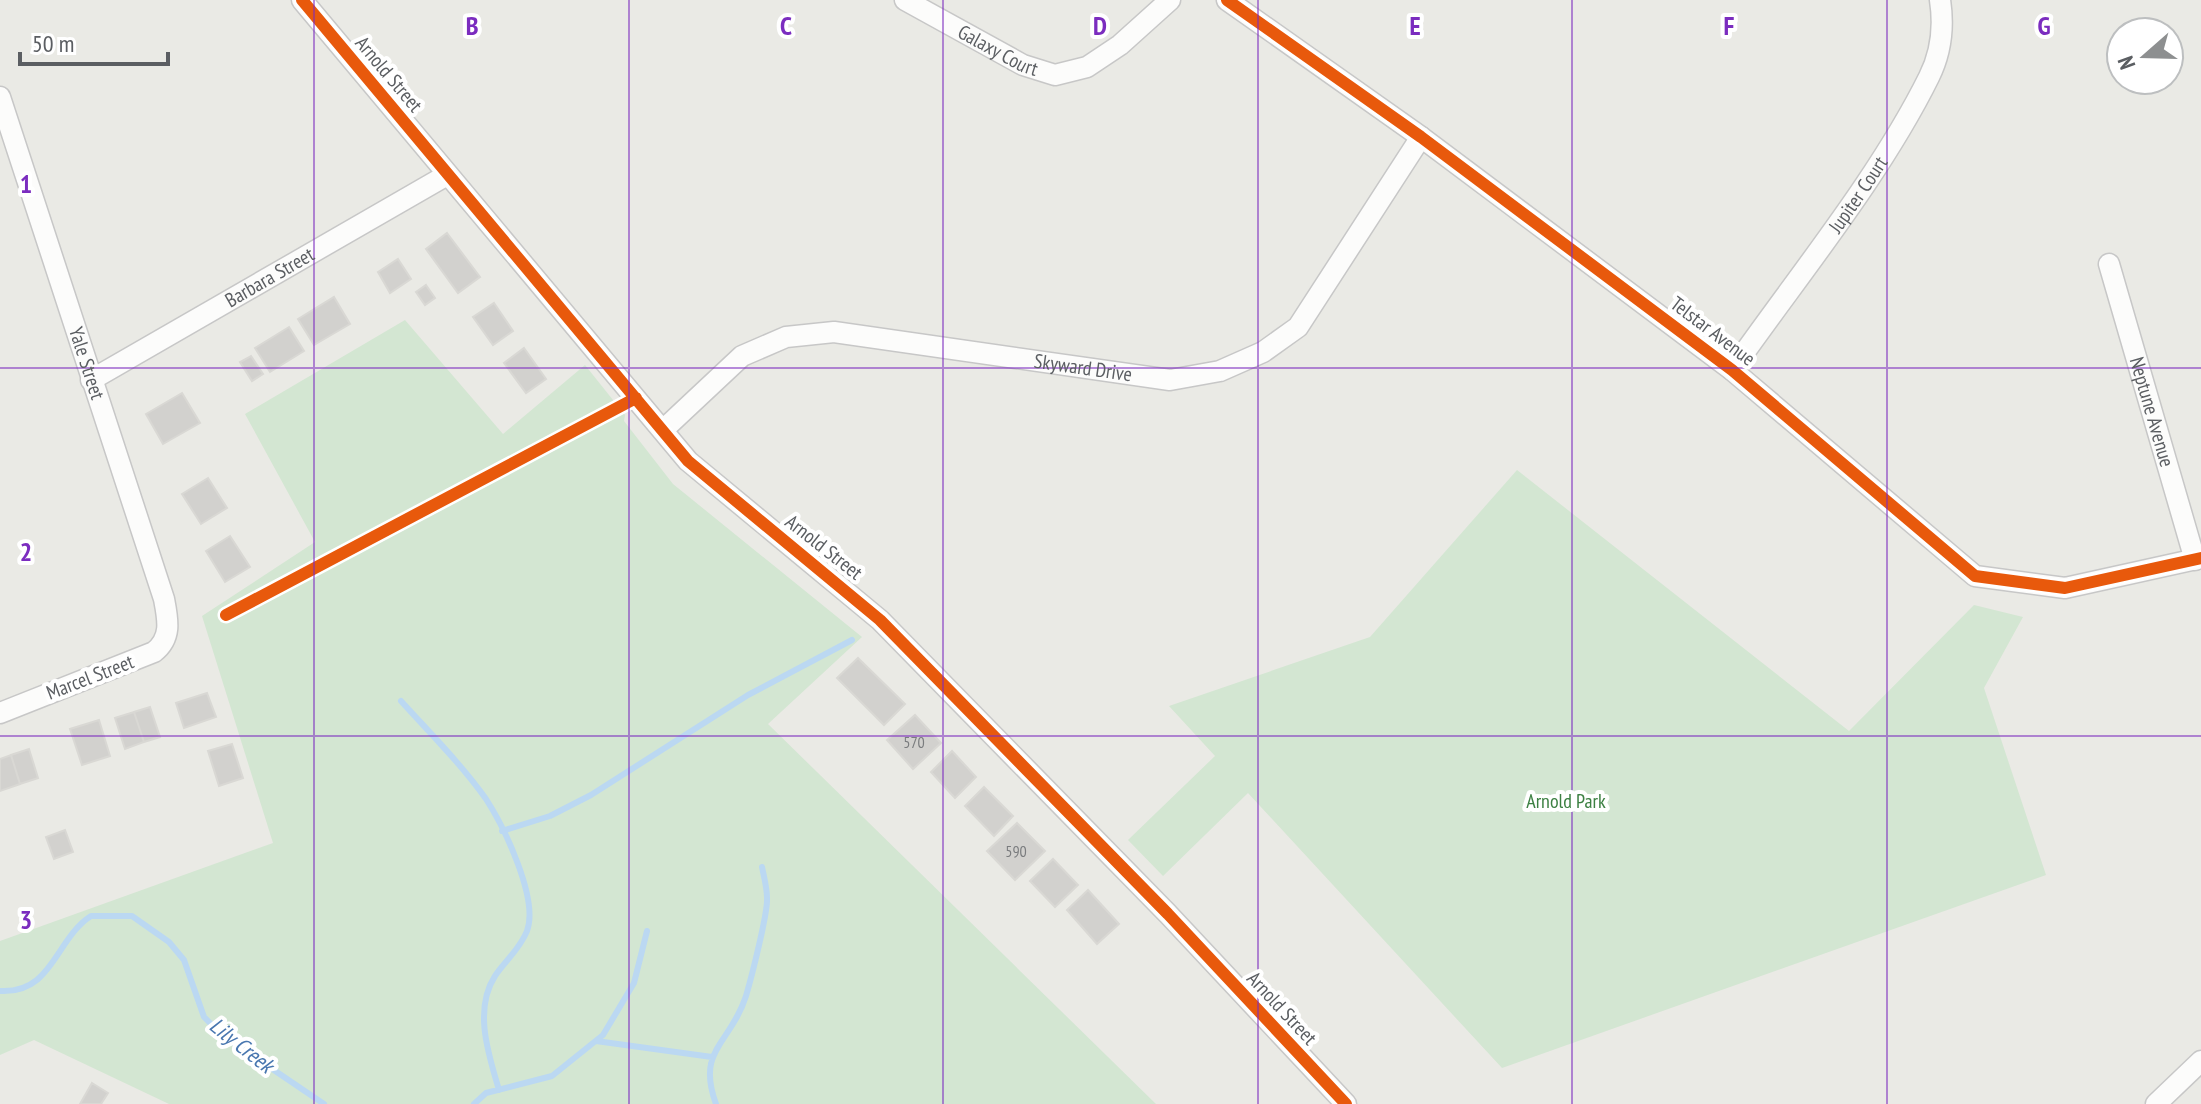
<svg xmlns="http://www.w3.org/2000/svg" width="2201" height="1104" font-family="'PT Sans Narrow',sans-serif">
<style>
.green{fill:#d3e6d2}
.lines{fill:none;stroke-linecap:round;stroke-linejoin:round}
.stream{stroke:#bbd8f2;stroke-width:6}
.building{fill:#d2d1ce;stroke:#d9d8d4;stroke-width:2}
.street-casing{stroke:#c7c7c7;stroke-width:23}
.street{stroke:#fcfcfb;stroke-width:20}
.cycleway-casing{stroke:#fff;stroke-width:17}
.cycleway{stroke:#e8590c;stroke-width:12}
.grid{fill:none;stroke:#7b2cbf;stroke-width:2;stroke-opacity:0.55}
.labels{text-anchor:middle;stroke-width:8;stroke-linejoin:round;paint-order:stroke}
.number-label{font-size:16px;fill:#7a7c7e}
.street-label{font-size:20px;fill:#5b5e62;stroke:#fff}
.park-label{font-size:20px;fill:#3c8042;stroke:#fff}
.water-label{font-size:22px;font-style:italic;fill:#4977b0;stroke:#fff}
.grid-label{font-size:26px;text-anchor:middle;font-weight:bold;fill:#7b2cbf;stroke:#fff;stroke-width:8;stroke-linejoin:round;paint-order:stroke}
</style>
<rect width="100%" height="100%" fill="#eaeae5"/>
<!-- green -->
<path class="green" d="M405,320L503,434L585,365L625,415L624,421L673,484L862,637L768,724L1156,1104H169L34,1040L0,1055V941L273,843L202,616L315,542L245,414Z
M1517,470L1849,731L1974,605L2023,617L1984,688L2046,875L1502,1068L1248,793L1163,876L1128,840L1215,756L1169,706L1370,637Z"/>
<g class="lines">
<!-- stream -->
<path class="stream" d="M401,701C430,733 461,764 486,799C504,827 539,899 527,931C520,949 505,961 495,976C473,1010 489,1056 499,1090
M502,831L550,816L591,795L748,695L852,640
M0,991C53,994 55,939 91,916H132L169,942L184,960L204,1017L222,1035L324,1104
M596,1041L712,1057
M474,1104L486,1093L552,1076L603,1035L634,983L647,931
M716,1104C696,1049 730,1045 746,996C751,979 768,913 767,898C767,888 764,877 762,867"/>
</g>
<!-- building -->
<path class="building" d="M447,233L480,277L458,293L426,249Z
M398,259L411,279L390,293L378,272Z
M426,285L435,298L425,305L416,292Z
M334,297L350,324L314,345L298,319Z
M494,303L513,331L493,345L473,317Z
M289,327L304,351L270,372L255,348Z
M524,348L546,379L526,393L504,363Z
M251,356L263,374L252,381L240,362Z
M182,393L200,423L163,444L146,414Z
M208,478L227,508L201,524L182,494Z
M230,536L250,567L225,582L206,551Z
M858,658L905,704L884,725L837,678Z
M207,693L216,717L184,728L176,703Z
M150,707L160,737L144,742L134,712Z
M134,712L144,742L125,749L115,718Z
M915,715L941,743L913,769L887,740Z
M99,720L110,756L82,765L70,729Z
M232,744L243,778L219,786L208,751Z
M29,749L38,778L20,784L11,755Z
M952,751L976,777L955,798L931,772Z
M11,755L20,784L0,791V759Z
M984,787L1013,816L994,836L965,806Z
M1017,823L1045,851L1015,880L987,851Z
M65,830L73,852L54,859L46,837Z
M1053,859L1078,885L1055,907L1030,881Z
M1088,890L1119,924L1097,944L1067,910Z
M92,1083L108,1093L101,1104H80Z"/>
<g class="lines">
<defs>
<g id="street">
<path d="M302,0L688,461L880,620L1168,914L1346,1104"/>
<path id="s1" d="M905,0L1023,65L1055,75L1087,67L1120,45L1170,0"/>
<path d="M1227,0L1421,137L1732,370L1975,576L2065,588L2201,558"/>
<path id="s2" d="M0,97L164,599C168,620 172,638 154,652L0,713"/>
<path id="s3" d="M2109,264L2195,560"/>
<path id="s4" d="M1732,370C1797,277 1879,178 1929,77C1941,53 1944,26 1940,0"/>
<path id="s5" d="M91,380L447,175"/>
<path id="s6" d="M663,430L742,356L786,337L834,332L1170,380L1220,371L1263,352L1298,327L1421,137"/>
<path d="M2156,1104L2201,1061"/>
</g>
</defs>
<!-- street casing -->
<use href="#street" class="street-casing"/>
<!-- street -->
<use href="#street" class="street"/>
<defs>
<path id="cycleway" d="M302,0L688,461L880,620L1168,914L1346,1104
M1227,0L1421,137L1732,370L1975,576L2065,588L2201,558
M226,615L636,398"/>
</defs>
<!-- cycleway casing -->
<use href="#cycleway" class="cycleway-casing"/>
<!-- cycleway -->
<use href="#cycleway" class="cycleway"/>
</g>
<!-- grid -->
<path class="grid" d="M314,0V1104M629,0V1104M943,0V1104M1258,0V1104M1572,0V1104M1887,0V1104M0,368H2201M0,736H2201"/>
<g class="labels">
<!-- number labels -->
<g class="number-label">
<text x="914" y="748">570</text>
<text x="1016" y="857">590</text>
</g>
<!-- street labels -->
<g class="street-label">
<text dy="7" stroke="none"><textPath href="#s1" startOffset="106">Galaxy Court</textPath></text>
<text transform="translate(389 74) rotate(50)" y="7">Arnold Street</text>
<text dy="7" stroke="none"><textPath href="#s4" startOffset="216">Jupiter Court</textPath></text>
<text dy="7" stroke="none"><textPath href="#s5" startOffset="206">Barbara Street</textPath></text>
<text transform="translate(1713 331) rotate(37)" y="7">Telstar Avenue</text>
<text dy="7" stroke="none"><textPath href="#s2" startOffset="280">Yale Street</textPath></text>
<text dy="7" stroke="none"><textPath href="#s6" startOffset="456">Skyward Drive</textPath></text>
<text dy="7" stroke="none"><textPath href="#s3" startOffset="154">Neptune Avenue</textPath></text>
<text transform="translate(824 547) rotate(38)" y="7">Arnold Street</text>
<text transform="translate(90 677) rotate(-21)" y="7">Marcel Street</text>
<text transform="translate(1282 1008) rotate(47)" y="7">Arnold Street</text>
</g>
<!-- park labels -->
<g class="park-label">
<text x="1566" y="808">Arnold Park</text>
</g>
<!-- water labels -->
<g class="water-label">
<text transform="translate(242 1045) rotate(38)" y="8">Lily Creek</text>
</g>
</g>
<g class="grid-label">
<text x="472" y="35">B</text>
<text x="786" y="35">C</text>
<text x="1100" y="35">D</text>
<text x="1415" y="35">E</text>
<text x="1729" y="35">F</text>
<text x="2044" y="35">G</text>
<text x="26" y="193">1</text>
<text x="26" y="561">2</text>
<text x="26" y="929">3</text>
</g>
<!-- north arrow -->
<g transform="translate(2145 56) rotate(250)"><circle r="38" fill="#ffffff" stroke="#bdbfc0" stroke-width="2"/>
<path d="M0-6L14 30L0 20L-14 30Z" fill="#8d8f90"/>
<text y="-12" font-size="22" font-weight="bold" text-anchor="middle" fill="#5b5e62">N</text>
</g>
<!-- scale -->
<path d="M20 52v12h148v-12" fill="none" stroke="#5b5e62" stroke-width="4"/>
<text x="32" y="52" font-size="24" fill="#5b5e62" stroke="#ffffff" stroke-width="6" paint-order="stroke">50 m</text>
</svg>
